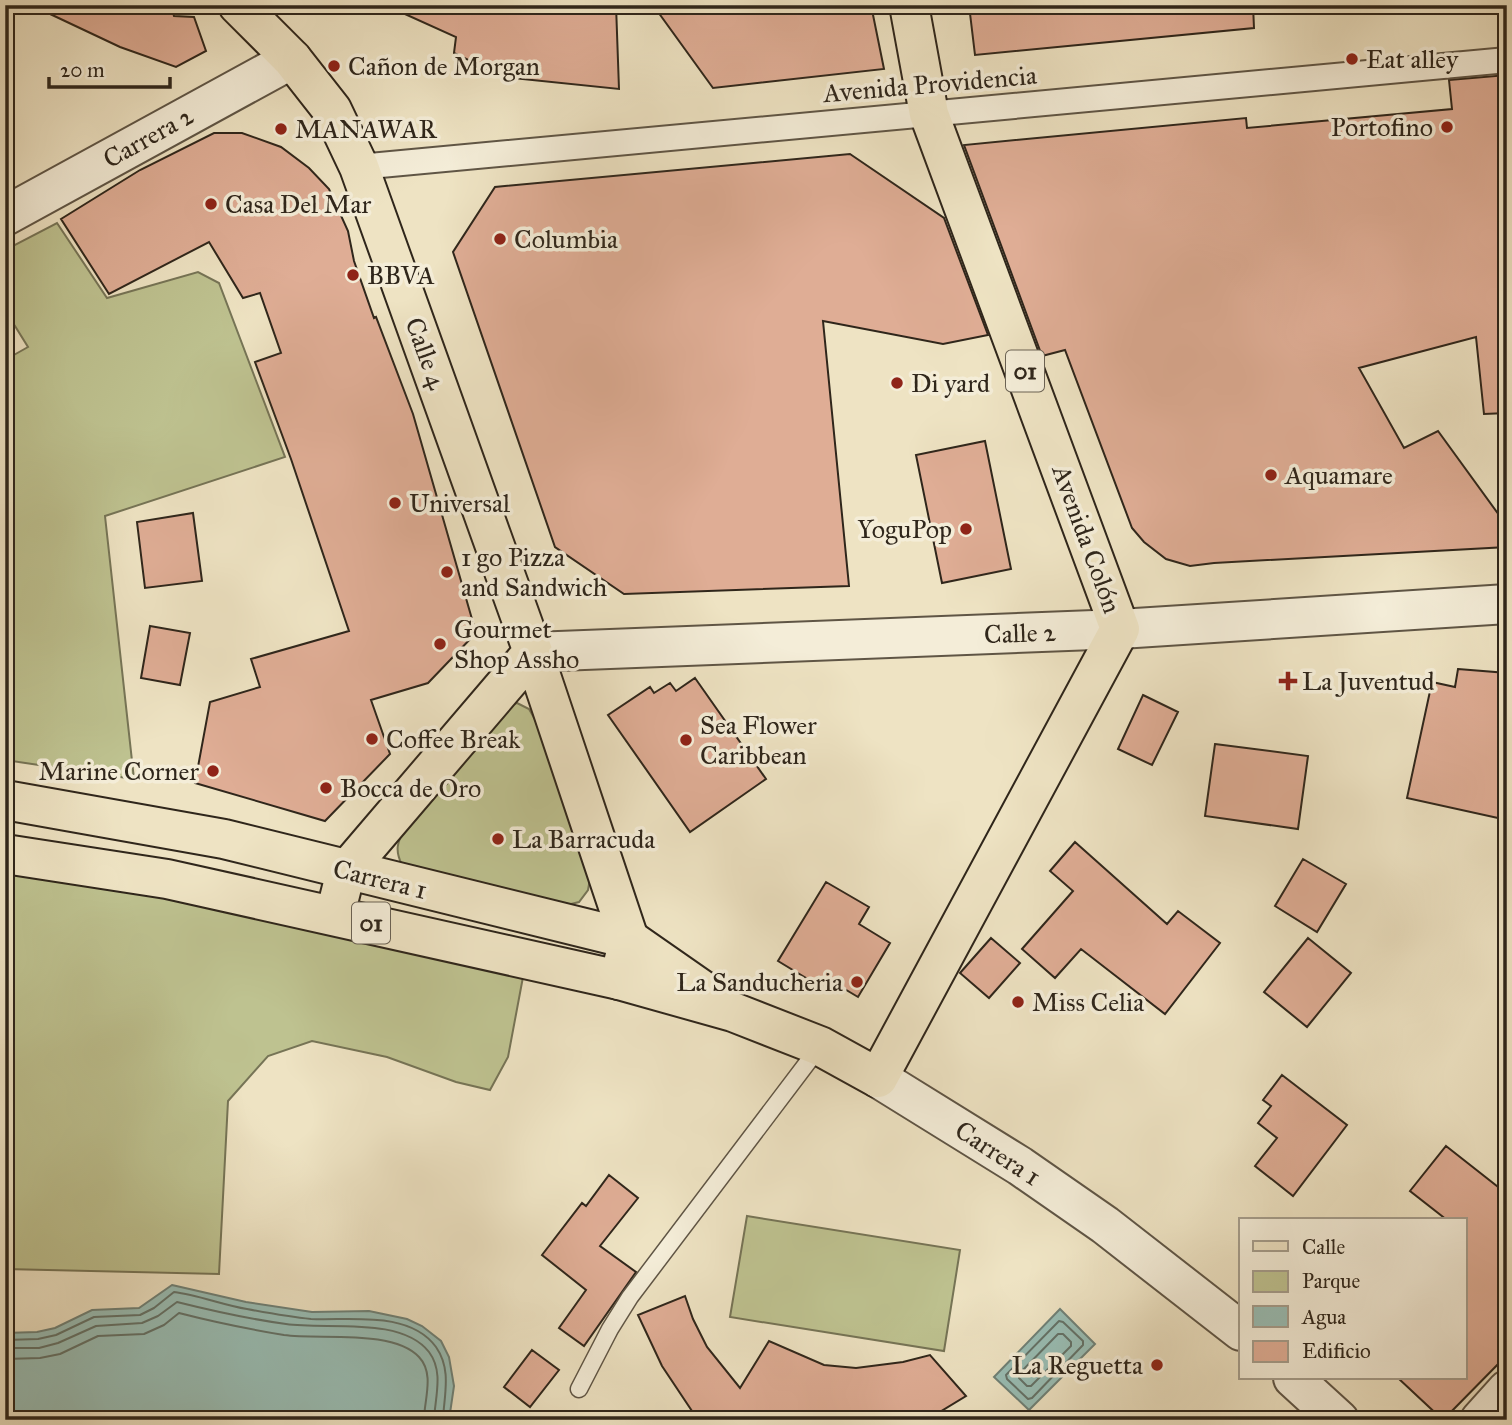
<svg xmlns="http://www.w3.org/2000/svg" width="1512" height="1425" font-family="'IM FELL Great Primer',serif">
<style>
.green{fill:#bec290;stroke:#767456;stroke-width:2}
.water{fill:#99beb5;stroke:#6f8177;stroke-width:2}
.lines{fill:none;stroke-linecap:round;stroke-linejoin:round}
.shore{stroke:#647268;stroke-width:2}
.building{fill:#dfad95;stroke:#2f261b;stroke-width:2}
.service-casing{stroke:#5f5545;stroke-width:19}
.pedestrian-casing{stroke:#5f5545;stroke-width:28}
.tertiary-casing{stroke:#5f5545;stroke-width:42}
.primary-casing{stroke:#2f261b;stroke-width:42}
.trunk-casing{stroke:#2f261b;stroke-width:42}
.service{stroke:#f4edd8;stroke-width:16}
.pedestrian{stroke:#f4edd8;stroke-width:24}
.tertiary{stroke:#f4edd8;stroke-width:38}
.primary{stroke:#eee3c3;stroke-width:38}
.trunk{stroke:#eee3c3;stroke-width:38}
.poi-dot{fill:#8f2418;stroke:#f4edd8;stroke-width:2.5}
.labels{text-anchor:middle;stroke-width:7;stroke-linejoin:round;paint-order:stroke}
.shield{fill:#f4edd8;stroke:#6a6254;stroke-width:2}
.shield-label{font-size:24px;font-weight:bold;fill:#2f261b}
.poi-label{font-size:26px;fill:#2f261b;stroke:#f4edd8;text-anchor:start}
.street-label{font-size:26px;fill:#2f261b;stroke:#f4edd8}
</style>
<rect width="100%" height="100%" fill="#eee3c3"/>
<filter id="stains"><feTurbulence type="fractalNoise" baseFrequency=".00286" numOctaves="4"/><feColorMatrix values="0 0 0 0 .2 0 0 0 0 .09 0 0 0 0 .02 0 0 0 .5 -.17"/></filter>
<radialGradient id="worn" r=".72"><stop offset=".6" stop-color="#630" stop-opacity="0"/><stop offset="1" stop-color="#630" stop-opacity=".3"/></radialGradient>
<!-- green -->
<path class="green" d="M57,223L107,298L198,272L219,283L285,457L105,516L134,779L5,760V360L28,347L5,310V250Z
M517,703L529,709L541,730L590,879L588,890L579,902L563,906L402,865C394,849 398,842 405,827L505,707Z
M5,871L247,910L523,977L508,1057L490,1090L456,1082L387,1057L312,1041L268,1056L228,1101L219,1274L5,1269Z
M747,1216L960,1250L944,1351L730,1317Z"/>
<!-- water -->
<path class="water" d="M172,1285L246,1302L312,1312L369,1311L407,1319L422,1326L441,1341L449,1357L454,1386L449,1420H5V1333L37,1332L55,1328L92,1310L139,1308Z
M1060,1309L1095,1344L1029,1410L994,1377Z"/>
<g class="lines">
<!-- shore -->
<path class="shore" d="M1059,1321L1063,1322L1083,1341V1345L1032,1398L1028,1399L1007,1379L1006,1375Z
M1058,1334H1063L1071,1342V1346L1031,1386H1027L1019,1378V1374Z
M5,1340L38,1339L56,1335L94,1317L140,1315L154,1308L174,1292C198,1295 223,1305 247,1309C268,1313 289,1317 311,1319C349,1321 409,1310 436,1347C452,1370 444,1395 443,1420
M5,1348H39L58,1343L96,1326L142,1323L158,1316L177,1302C213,1311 249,1319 286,1324C327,1330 401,1316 429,1352C444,1372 435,1397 434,1420
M5,1359L40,1358L60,1354L98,1336L144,1334L164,1325L179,1313C214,1322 248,1329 284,1335C321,1340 393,1329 419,1357C435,1374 424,1400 424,1420"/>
</g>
<!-- building -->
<path class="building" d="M31,5H171L174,16L194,17L206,51L176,67L120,47Z
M385,5H616L619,89L503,77L454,53L456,37Z
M653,5H871L884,69L713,88Z
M969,5H1253L1254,28L975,55Z
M1507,75V413L1484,414L1476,337L1359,368L1404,448L1438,431L1507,526V547L1214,563L1190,566L1166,559L1144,542L1132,528L1065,350L1042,356L964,145L1246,118L1247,128L1452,109L1449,80Z
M214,133H242L281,147L309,168L329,189L348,231L354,261L374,318L376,317L413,414L476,633L428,683L371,700L390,754L325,821L195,783L210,702L260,687L251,659L349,631L291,459L255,362L281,353L260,293L243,298L209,242L109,294L61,219L140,170Z
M850,154L944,218L988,335L943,344L823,321L849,586L624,594L555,547L453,252L495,187Z
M985,441L1011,569L942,583L916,455Z
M193,513L202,581L145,588L137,522Z
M150,626L190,633L180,685L141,678Z
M1458,669L1507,673V820L1407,798L1432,682L1455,687Z
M695,678L766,779L690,832L608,715L650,687L654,693L670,683L676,691Z
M1143,695L1178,712L1152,765L1118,749Z
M1215,744L1308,756L1298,829L1205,816Z
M1075,842L1167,924L1178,911L1220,943L1165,1014L1081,949L1055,978L1022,949L1073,891L1050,871Z
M1303,859L1346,884L1317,932L1275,906Z
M826,882L869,907L859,924L890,943L858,997L826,978L821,987L778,961Z
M991,938L1020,963L989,998L960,973Z
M1308,938L1351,973L1307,1027L1264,992Z
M1282,1075L1347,1125L1293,1196L1255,1166L1277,1138L1258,1123L1271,1106L1263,1100Z
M1446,1146L1507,1194V1355L1443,1420L1398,1378H1465V1220H1447L1410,1191Z
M609,1175L638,1198L600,1246L636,1272L584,1346L559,1328L586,1290L542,1255L582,1203L586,1206Z
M685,1296L693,1319L707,1347L740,1388L769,1341L824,1365L856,1368L903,1362L930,1355L966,1396L933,1416L921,1420H698L662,1366L638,1315Z
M532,1350L559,1370L530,1407L504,1387Z"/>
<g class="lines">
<defs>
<path id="service" d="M579,1389L610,1329L630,1297L820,1046"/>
<path id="pedestrian" d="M359,167L1507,60"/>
<path id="tertiary" d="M5,216L292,59
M533,652L1120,629L1507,604
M878,1078L1020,1166L1105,1225L1241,1331
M1293,1378L1339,1420
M1480,1420L1507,1390"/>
<path id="primary" d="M238,5L292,59L332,110L359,167L533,652L629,939L619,980
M335,915L346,871L533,652"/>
<path id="trunk" d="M5,800L224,839L629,939L708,994
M5,854L167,879L619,980L733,1012L820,1046L878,1078L1120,629L929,114L909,5"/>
</defs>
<!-- service casing -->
<use href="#service" class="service-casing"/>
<!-- pedestrian casing -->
<use href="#pedestrian" class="pedestrian-casing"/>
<!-- tertiary casing -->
<use href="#tertiary" class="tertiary-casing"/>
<!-- primary casing -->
<use href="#primary" class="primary-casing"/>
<!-- trunk casing -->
<use href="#trunk" class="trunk-casing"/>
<!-- service -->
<use href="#service" class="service"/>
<!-- pedestrian -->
<use href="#pedestrian" class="pedestrian"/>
<!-- tertiary -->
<use href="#tertiary" class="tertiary"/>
<!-- primary -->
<use href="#primary" class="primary"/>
<!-- trunk -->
<use href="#trunk" class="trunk"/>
</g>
<!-- markers -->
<g class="poi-dot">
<circle cx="1352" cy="59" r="7"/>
<circle cx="334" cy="66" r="7"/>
<circle cx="1447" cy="127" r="7"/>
<circle cx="281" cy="129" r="7"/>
<circle cx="211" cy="204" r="7"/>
<circle cx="500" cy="239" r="7"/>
<circle cx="353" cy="275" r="7"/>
<circle cx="897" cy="383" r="7"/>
<circle cx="1271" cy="475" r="7"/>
<circle cx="395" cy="503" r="7"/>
<circle cx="966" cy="529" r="7"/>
<circle cx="447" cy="572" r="7"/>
<circle cx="440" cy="644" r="7"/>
<path d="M1284.5 670.5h7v7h7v7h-7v7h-7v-7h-7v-7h7z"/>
<circle cx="372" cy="739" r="7"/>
<circle cx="686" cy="740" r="7"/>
<circle cx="213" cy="771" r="7"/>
<circle cx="326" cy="788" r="7"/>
<circle cx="498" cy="839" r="7"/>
<circle cx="857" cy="982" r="7"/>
<circle cx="1018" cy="1002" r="7"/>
<circle cx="1157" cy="1365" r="7"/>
</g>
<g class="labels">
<!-- shield labels -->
<g class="shield">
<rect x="1006" y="350.5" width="38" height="41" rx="5"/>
<rect x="352" y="902.5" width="38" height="41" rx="5"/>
</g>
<g class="shield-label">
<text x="1025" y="379">01</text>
<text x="371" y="931">01</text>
</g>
<!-- poi labels -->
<g class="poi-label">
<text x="1366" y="68">Eat alley</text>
<text x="348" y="75">Cañon de Morgan</text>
<text x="1433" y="136" text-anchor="end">Portofino</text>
<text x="295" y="138">MANAWAR</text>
<text x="225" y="213">Casa Del Mar</text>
<text x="514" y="248">Columbia</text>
<text x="367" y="284">BBVA</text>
<text x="911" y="392">Di yard</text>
<text x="1285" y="484">Aquamare</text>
<text x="409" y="512">Universal</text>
<text x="952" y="538" text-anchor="end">YoguPop</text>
<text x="461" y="566">1 go Pizza<tspan x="461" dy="30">and Sandwich</tspan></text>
<text x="454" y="638">Gourmet<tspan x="454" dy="30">Shop Assho</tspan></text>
<text x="1302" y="690">La Juventud</text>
<text x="700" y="734">Sea Flower<tspan x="700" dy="30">Caribbean</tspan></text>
<text x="386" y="748">Coffee Break</text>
<text x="199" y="780" text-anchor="end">Marine Corner</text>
<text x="340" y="797">Bocca de Oro</text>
<text x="512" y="848">La Barracuda</text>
<text x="843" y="991" text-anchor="end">La Sanducheria</text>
<text x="1032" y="1011">Miss Celia</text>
<text x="1143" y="1374" text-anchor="end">La Reguetta</text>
</g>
<!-- street labels -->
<g class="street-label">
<text transform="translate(930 84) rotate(-5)" y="9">Avenida Providencia</text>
<text transform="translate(148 137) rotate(-29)" y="9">Carrera 2</text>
<text transform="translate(426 353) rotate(70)" y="9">Calle 4</text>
<text transform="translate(1087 539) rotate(70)" y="9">Avenida Colón</text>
<text transform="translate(1020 633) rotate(-2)" y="9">Calle 2</text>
<text transform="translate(380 879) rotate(14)" y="9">Carrera 1</text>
<text transform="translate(998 1153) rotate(33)" y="9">Carrera 1</text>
</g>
</g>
<!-- margin -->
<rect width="1512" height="1425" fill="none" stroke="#eee3c3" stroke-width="28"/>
<rect x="7" y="7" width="1498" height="1411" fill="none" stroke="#2f261b" stroke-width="3.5"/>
<rect x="14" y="14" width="1484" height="1397" fill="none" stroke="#2f261b" stroke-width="2"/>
<!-- legend -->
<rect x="1239" y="1218" width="228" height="161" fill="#f4edd8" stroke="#a59d8c" stroke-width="2"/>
<rect x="1253" y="1241" width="35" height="10" fill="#eee3c3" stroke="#a59d8c" stroke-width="2"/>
<text x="1302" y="1254" font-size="21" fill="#2f261b">Calle</text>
<rect x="1253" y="1271" width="35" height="21" fill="#bec290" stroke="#a59d8c" stroke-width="2"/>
<text x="1302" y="1288" font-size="21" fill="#2f261b">Parque</text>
<rect x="1253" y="1306" width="35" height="21" fill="#99beb5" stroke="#a59d8c" stroke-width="2"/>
<text x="1302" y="1324" font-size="21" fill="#2f261b">Agua</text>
<rect x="1253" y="1341" width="35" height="21" fill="#dfad95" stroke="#a59d8c" stroke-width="2"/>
<text x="1302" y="1358" font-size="21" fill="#2f261b">Edificio</text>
<!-- scale -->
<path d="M49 77v10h121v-10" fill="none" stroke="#2f261b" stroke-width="3.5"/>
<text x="60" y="77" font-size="21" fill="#2f261b" stroke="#f4edd8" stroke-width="5" paint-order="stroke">20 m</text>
<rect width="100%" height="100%" filter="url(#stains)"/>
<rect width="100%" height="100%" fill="url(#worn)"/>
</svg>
